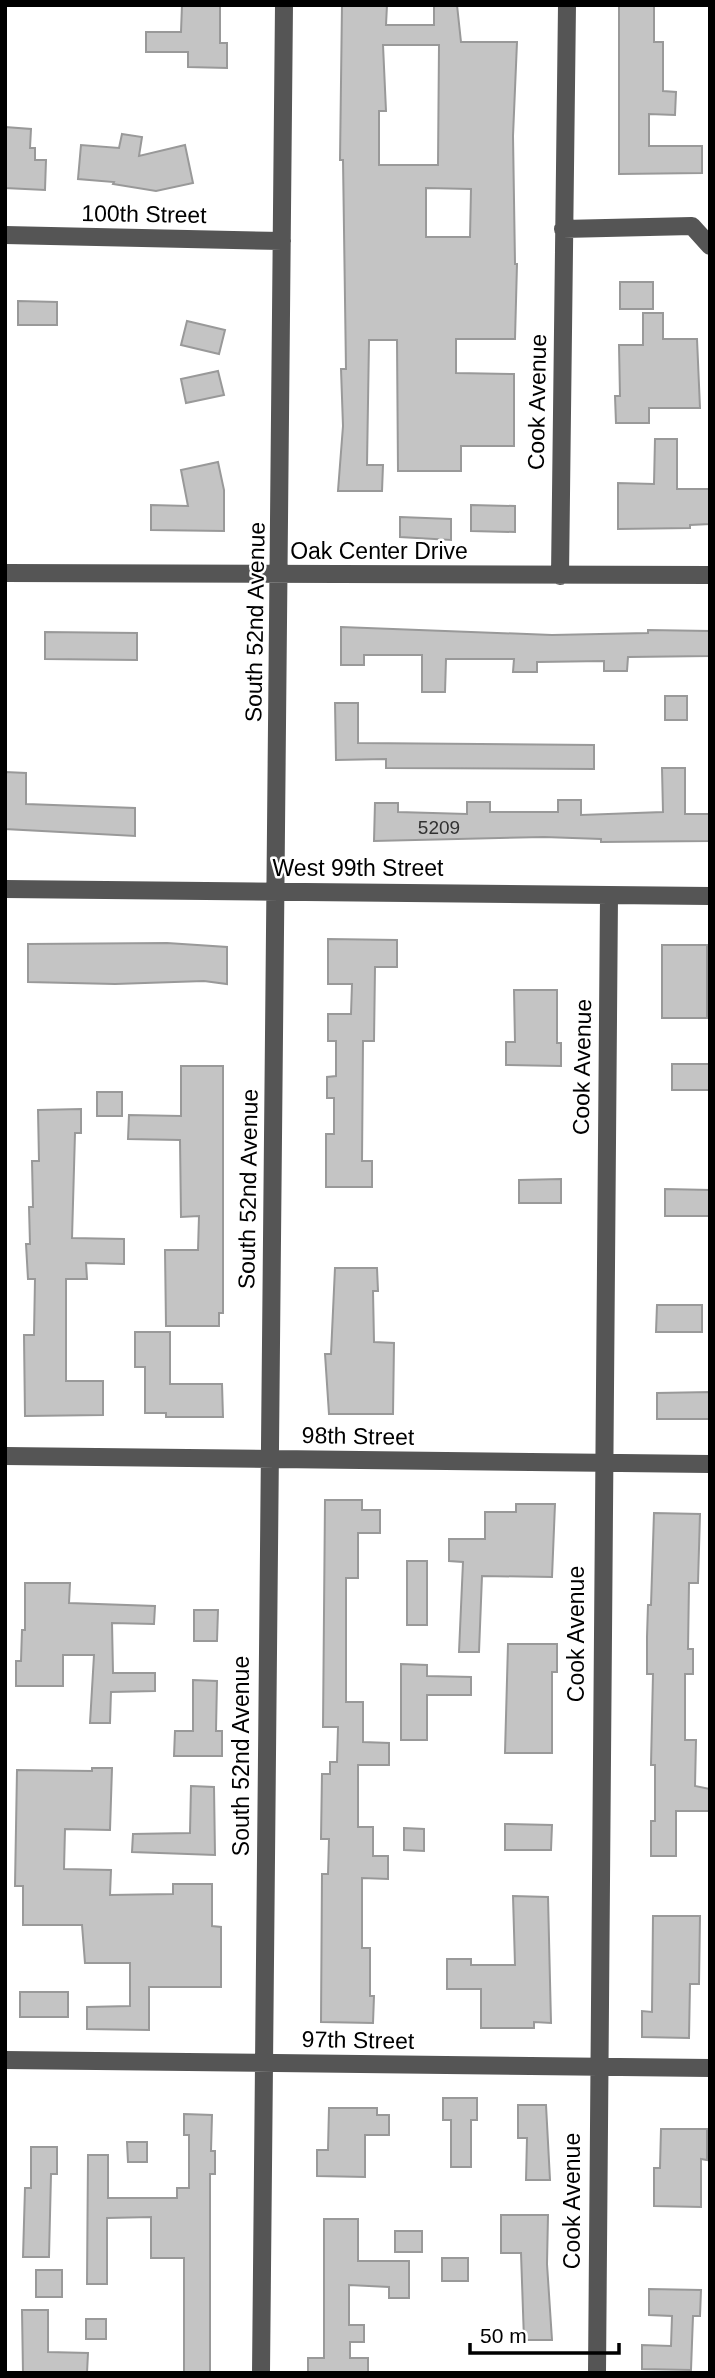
<svg xmlns="http://www.w3.org/2000/svg" width="715" height="2378" font-family="Arial,sans-serif">
<style>
.building{fill:#c4c4c4;stroke:#999;stroke-width:2;fill-rule:evenodd}
.lines{fill:none;stroke-linecap:round;stroke-linejoin:round}
.minor{stroke:#555;stroke-width:18}
.labels{text-anchor:middle;stroke-width:5;stroke-linejoin:round;paint-order:stroke}
.number-label{font-size:19px;fill:#313131}
.street-label{font-size:23px;fill:#000;stroke:#fff}
</style>
<rect width="100%" height="100%" fill="#fff"/>
<!-- building -->
<path class="building" d="M182,5H220V43H227V68L188,67V52H146V32H181Z
M342,5H387L386,25H434V5H457L461,42H517L513,136L515,264H517L515,339H456V373L514,374V446H461V471H398L397,340H369L367,465H383L382,491H338L343,426L341,369H346L343,160H340ZM383,45H439L438,165H379V111H386ZM426,188L471,189L470,237H426Z
M619,5H654V42H663V91L676,92L675,115L649,114V146H702V173L619,174Z
M5,127L31,129L30,148H35V160H46L45,190L5,188Z
M122,134L142,137L139,156L185,145L193,183L156,191L113,184L114,182L78,179L81,145L119,148Z
M620,282H653V309H620Z
M18,301L57,302V325H18Z
M643,313H663V339H697L700,408H649V423H616L615,396H620L619,345H643Z
M187,321L225,330L219,354L181,345Z
M218,371L224,395L186,403L181,379Z
M655,439H677V489H710V524L690,525V528L618,529V483L654,484Z
M218,462L224,490V531L151,530V505L188,506L181,470Z
M471,505L515,506V532L471,531Z
M400,517L451,519V540L400,537Z
M341,627L552,635L648,633V630L710,631V656L628,657L627,671H604V661L537,662V672H513L514,659H446L445,692H422V655H364V665H341Z
M45,632L137,633V660L45,659Z
M665,696H687V720H665Z
M335,703H358V743L594,745V769L386,768V759L336,760Z
M662,768H685V814H710V841L601,842V839L544,837L374,841L375,803H398V812L467,814V802H490V812H558V800H581V815L663,812Z
M5,772L26,773V804L135,808V836L5,829Z
M328,939L397,940V967H375L374,1041H363L362,1161H372V1187H326V1134H334V1098H327V1077L336,1076V1041H328V1014H351L352,984H328Z
M167,943L227,947V984L204,981L115,984L28,982V944Z
M662,945H707V1018H662Z
M514,990H557V1043H561V1066L506,1065V1042H515Z
M672,1064H710V1090H672Z
M181,1066H223V1313H219V1326H166L165,1250H198L199,1216L181,1217L180,1140L128,1139L129,1115L181,1116Z
M97,1092H122V1116H97Z
M81,1109V1133H75L72,1238L124,1239V1264L86,1263L87,1279H66V1381H103V1415L25,1416L24,1335H34L35,1279H28L26,1244H30L29,1207H33L32,1161H39L38,1110Z
M561,1179V1203H519V1180Z
M665,1189L710,1190V1216H665Z
M335,1268H377L378,1291H373L374,1342L394,1343L393,1414H329L325,1354H331Z
M657,1305H702V1332H656Z
M135,1332H170V1384H222L223,1417H166V1413H145V1367H135Z
M710,1392V1419H657V1393Z
M325,1500H362V1510H380V1533H358V1578H346V1702H363V1742L389,1743V1765H358V1827H373V1856H388V1879L362,1878V1948H370V1996H374L373,2023L321,2022L322,1874H328L329,1839H321L322,1774H330V1762H337L338,1727H323Z
M516,1504H555L552,1577L482,1576L479,1652H459L463,1562L449,1561V1539H485V1512H516Z
M654,1513L700,1514L698,1583H689L688,1649H693V1674H685V1740H696L695,1786L710,1789V1811H676V1856H651V1821H655V1765H651L653,1674H647V1637L648,1605H651Z
M407,1561H427V1625H407Z
M25,1583H70L69,1603L155,1606L154,1624L112,1623L113,1673H155V1691L111,1692L110,1723H90L94,1655H63V1686H16V1661H21L22,1630H25Z
M194,1610H218L217,1641H194Z
M508,1644H557V1672H552V1753H505Z
M401,1664L427,1665V1676L471,1677V1695H427V1740H401Z
M193,1680L217,1681L216,1731H222V1756H174L175,1731H193Z
M92,1768H112L110,1830L65,1829L64,1869L111,1870L110,1895L173,1894V1884H212V1926L221,1927V1987H149V2030L87,2029V2007L130,2006V1963H85L82,1925H23V1886H15L17,1770L92,1771Z
M191,1786L214,1787L215,1855L132,1852L133,1834L190,1833Z
M505,1824L552,1825L551,1850H505Z
M404,1828L424,1829V1851L404,1850Z
M513,1896L548,1897L551,2023L534,2022V2028H481V1989H447V1959H471V1965H515Z
M653,1916H700L699,1984H690L689,2038L642,2037V2011L652,2012Z
M20,1992H68V2017H20Z
M443,2098H477V2120H471V2167H451V2120H443Z
M518,2105H546L550,2180H526L527,2138H518Z
M329,2108H377V2115H389V2135H365V2177L317,2176V2150H328Z
M184,2114L212,2115L211,2151H215V2174H210V2373H184V2258H151V2217L107,2218V2284H87L88,2155H108V2198H177V2188H189V2135H184Z
M661,2129H707V2160L701,2159V2207L654,2206V2168H660Z
M127,2142H147V2162H128Z
M31,2147H57V2174H51L49,2257H23L25,2188H31Z
M501,2215H548L547,2264L552,2340H524L521,2253H501Z
M324,2219H358V2261H409V2298H389V2287L349,2285V2325H364V2342H350V2358H368V2373H308V2358H324Z
M395,2231H422V2252H395Z
M442,2258H468V2281H442Z
M36,2270H62V2297H36Z
M649,2289L701,2290L700,2316H693L691,2370L642,2369V2345L671,2346L672,2316L649,2315Z
M22,2310H48V2352L88,2353L87,2373H23Z
M86,2319H106V2339H86Z"/>
<g class="lines">
<!-- minor -->
<path class="minor" d="M563,229L692,226L710,246
M5,235L282,241
M5,573L710,575
M560,576L567,5
M5,889L710,896
M5,1456L710,1464
M5,2060L710,2068
M261,2373L284,5
M597,2373L609,896"/>
</g>
<g class="labels">
<!-- number labels -->
<g class="number-label">
<text x="439" y="834">5209</text>
</g>
<!-- street labels -->
<g class="street-label">
<text transform="translate(144 214) rotate(1)" y="8">100th Street</text>
<text transform="translate(537 402) rotate(-89)" y="8">Cook Avenue</text>
<text x="379" y="559">Oak Center Drive</text>
<text transform="translate(255 622) rotate(-89)" y="8">South 52nd Avenue</text>
<text x="358" y="876">West 99th Street</text>
<text transform="translate(582 1067) rotate(-89)" y="8">Cook Avenue</text>
<text transform="translate(248 1189) rotate(-89)" y="8">South 52nd Avenue</text>
<text transform="translate(358 1436) rotate(1)" y="8">98th Street</text>
<text transform="translate(576 1634) rotate(-90)" y="8">Cook Avenue</text>
<text transform="translate(241 1756) rotate(-90)" y="8">South 52nd Avenue</text>
<text transform="translate(358 2040) rotate(1)" y="8">97th Street</text>
<text transform="translate(572 2201) rotate(-90)" y="8">Cook Avenue</text>
</g>
</g>
<!-- border -->
<rect width="715" height="2378" fill="none" stroke="#000000" stroke-width="14"/>
<!-- scale -->
<path d="M470 2343v10h149v-10" fill="none" stroke="#000000" stroke-width="3.5"/>
<text x="480" y="2343" font-size="21" fill="#000000" stroke="#ffffff" stroke-width="5" paint-order="stroke">50 m</text>
</svg>
